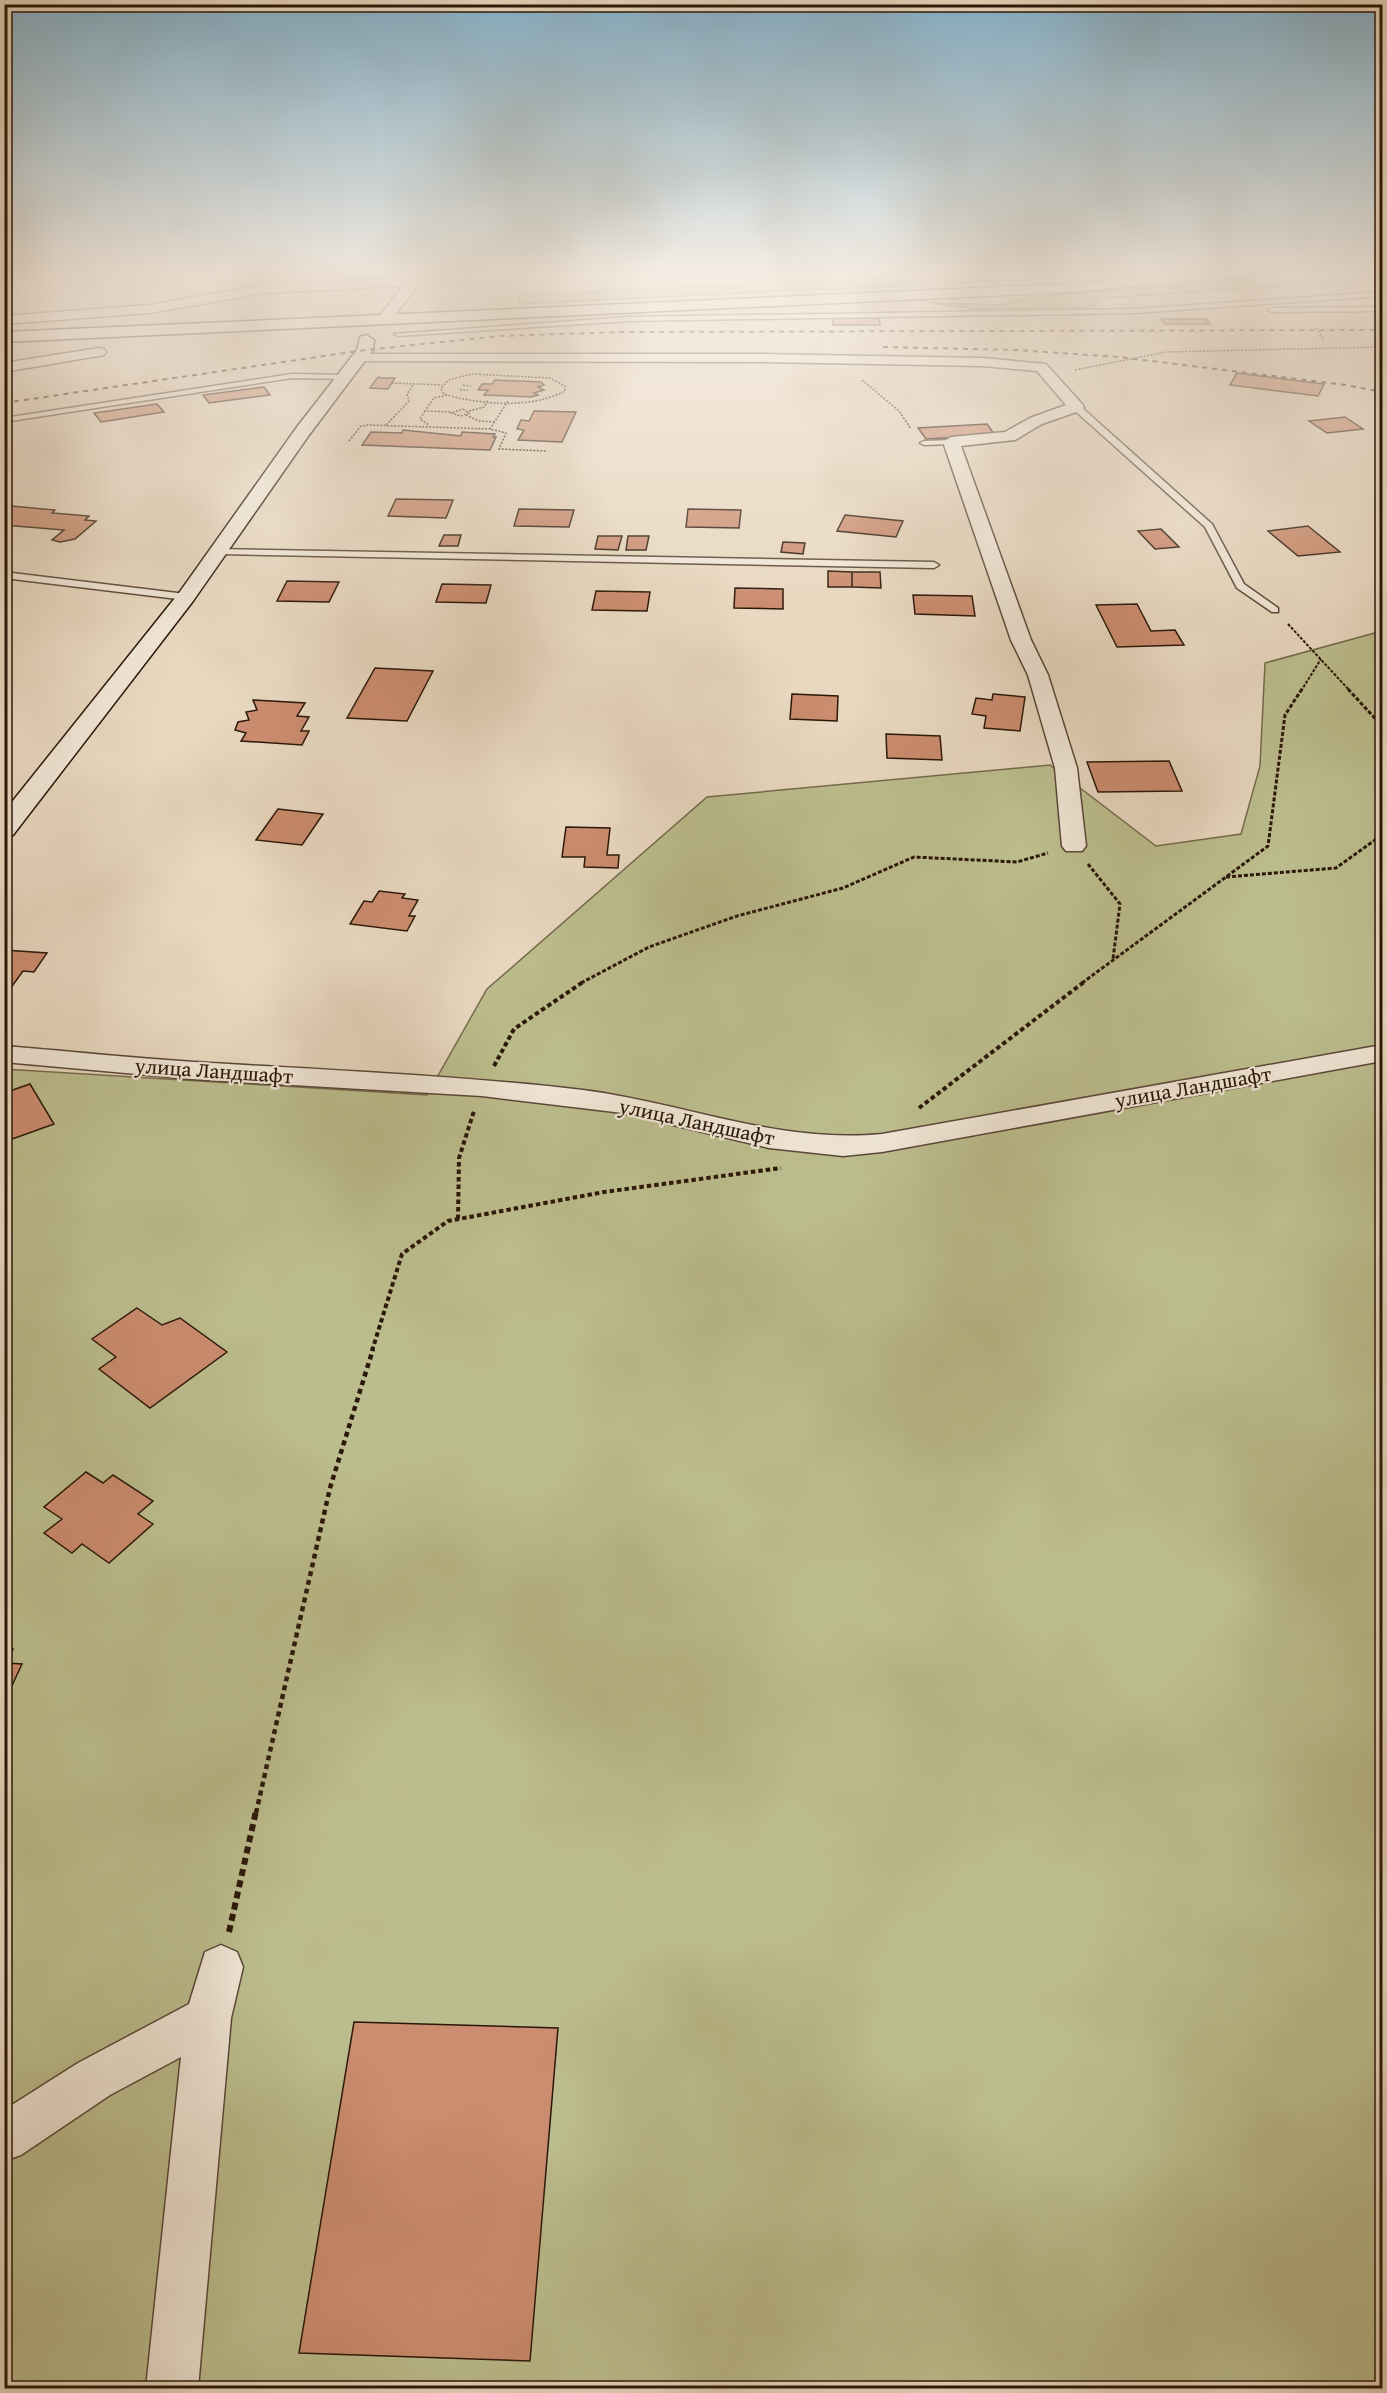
<svg xmlns="http://www.w3.org/2000/svg" width="1387" height="2393" font-family="'Gentium Book Plus',serif">
<style>
.green{fill:#bcbd8e;stroke:#746a4c;stroke-width:1.5}
.building{fill:#cb8c6f;stroke:#2b1709;stroke-width:1.5}
.lines{fill:none;stroke-linecap:round;stroke-linejoin:round}
.lane-casing{stroke:#5a4737;stroke-width:3}
.street-casing{stroke:#5a4737;stroke-width:3}
.secondary-casing{stroke:#2b1709;stroke-width:3}
.path-far5{stroke:#2b1709;stroke-width:1.5;stroke-dasharray:2 1.5;stroke-linecap:butt}
.path-far4{stroke:#2b1709;stroke-width:2;stroke-dasharray:3 1.5;stroke-linecap:butt}
.path-far3{stroke:#2b1709;stroke-width:3;stroke-dasharray:4 2;stroke-linecap:butt}
.path-far2{stroke:#2b1709;stroke-width:4;stroke-dasharray:4.5 3;stroke-linecap:butt}
.path-far1{stroke:#2b1709;stroke-width:4.5;stroke-dasharray:5 4;stroke-linecap:butt}
.path{stroke:#2b1709;stroke-width:6;stroke-dasharray:7 4.5;stroke-linecap:butt}
.lane{fill:#f0e6d6;fill-rule:evenodd}
.street{fill:#f0e6d6;fill-rule:evenodd}
.secondary{fill:#f0e6d6;fill-rule:evenodd}
.rail{stroke:#2b1709;stroke-width:2;stroke-dasharray:5 5;stroke-linecap:butt}
.labels{text-anchor:middle;stroke-width:4.5;stroke-linejoin:round;paint-order:stroke}
.street-label{font-size:21px;fill:#2b1709;stroke:#f0e6d6}
</style>
<rect width="100%" height="100%" fill="#e8d8c0"/>
<filter id="stains"><feTurbulence type="fractalNoise" baseFrequency=".00333" numOctaves="4"/><feColorMatrix values="0 0 0 0 .2 0 0 0 0 .09 0 0 0 0 .02 0 0 0 .5 -.17"/></filter>
<radialGradient id="worn" r=".72"><stop offset=".6" stop-color="#630" stop-opacity="0"/><stop offset="1" stop-color="#630" stop-opacity=".3"/></radialGradient>
<!-- green -->
<path class="green" d="M1007,273H1154L518,304L519,295Z
M1293,273L1382,274L1351,282L1102,298L1096,301V305L1086,307L975,309L931,303L1004,305L1028,297L1158,288Z
M1382,631V2388H5L4,1069L427,1095L487,989L707,797L1050,765L1156,846L1241,834L1260,766L1265,663Z"/>
<!-- building -->
<path class="building" d="M832,318H879L880,325H833Z
M1161,319H1206L1210,324H1165Z
M1237,373L1324,384L1318,396L1230,385Z
M378,377L382,378H395L388,389L370,388Z
M495,380L541,382L544,385L538,387L544,390L534,393L538,395L531,397L484,395L488,390H478L482,384H492Z
M264,387L270,395L209,403L203,395Z
M157,404L164,412L101,422L94,413Z
M534,411L576,412L562,442L518,440L524,430L517,429L521,420L529,421Z
M1345,417L1363,429L1327,433L1309,421Z
M987,424L995,435L926,439L918,428Z
M403,430L461,436L462,432L495,434L493,437H496L490,450L362,445L371,432L402,433Z
M396,499L453,500L446,518L388,516Z
M11,506L55,510L52,513L89,516L85,520L96,521L75,539L60,542L52,540L64,530L4,525V511Z
M519,509L574,510L569,527L514,526Z
M688,509L741,510L739,528L686,527Z
M845,515L903,521L896,537L837,531Z
M1308,526L1340,552L1298,556L1268,531Z
M1161,529L1179,547L1155,549L1138,531Z
M444,535H461L458,546H439Z
M598,536H622L618,550L595,549Z
M628,536H649L646,550H626Z
M783,542L805,543L803,554L781,552Z
M828,571L852,572V587H828Z
M852,572H880L881,588L852,587Z
M287,581L339,582L329,602L277,601Z
M442,584L491,585L486,603L436,602Z
M735,588L783,589V609L734,608Z
M596,591L650,592L647,611L592,610Z
M913,595L972,596L975,616L915,614Z
M1137,604L1151,631L1175,630L1184,645L1117,647L1096,605Z
M375,668L433,671L407,721L347,718Z
M792,694L838,696L837,721L790,719Z
M993,694L1025,697L1020,731L984,728L986,716L972,714L976,698L992,700Z
M253,700L305,703L297,716L309,717L301,731H309L302,745L241,741L246,733L235,730L238,722L249,720L246,712L257,710Z
M886,734L940,736L942,760L887,758Z
M1169,761L1182,791L1098,792L1087,762Z
M278,809L323,814L302,845L256,840Z
M566,827L610,828L607,855H619L618,868L584,867L585,857H562Z
M379,891L405,894L402,898L418,900L409,916H415L407,931L350,924L364,901L372,902Z
M4,950L47,953L34,972L23,971L10,989H4Z
M30,1084L54,1124L4,1142V1093Z
M137,1308L162,1325L180,1318L227,1352L150,1408L99,1369L116,1357L92,1339Z
M86,1472L103,1483L113,1475L153,1501L138,1514L153,1524L109,1563L82,1544L72,1553L44,1533L62,1519L44,1507Z
M4,1648L13,1649L7,1663L22,1664L4,1703Z
M354,2022L558,2028L530,2361L299,2353Z"/>
<g class="lines">
<defs>
<path id="lane" d="M1382,292V296L1136,313L628,321L398,336L394,334L628,317L1136,309Z
M1382,307V311L1271,312L1268,310L1271,308Z
M292,374L344,375L348,377L344,379L292,378L4,422V418Z
M1073,405H1079L1212,524L1244,584L1278,608V612H1272L1237,588L1205,527L1073,409Z
M951,440H954V444L924,445L920,443L924,441Z
M217,549L934,562L939,565L934,568L220,554L217,553Z
M4,572L186,594L191,597L186,600L4,578Z"/>
<path id="street" d="M414,273H428L390,321L385,322L378,318L403,286L264,293L149,313L4,324V316L149,305L264,285L410,278Z
M99,348L104,349L106,352L104,355L4,372V363Z
M357,354H762L983,358L1046,364L1082,404L1084,407L1082,410L1042,424L1015,440L961,446L1031,640L1048,675L1077,768L1086,846L1082,851H1066L1062,846L1055,768L1028,675L1011,640L943,442L951,437L1005,432L1030,418L1066,405L1037,371L983,366L762,362L352,361L350,358Z
M1382,1045V1061L882,1152L843,1156L769,1148L623,1113L482,1096L192,1079L4,1062V1046C68,1051 131,1058 194,1062C324,1070 454,1075 583,1090C686,1103 776,1144 882,1134Z
M221,1945L237,1952L243,1967L231,2018L198,2388H146L181,2057L110,2095L21,2155L4,2161V2110L78,2063L189,2004L205,1952Z"/>
<path id="secondary" d="M1193,273H1248L1241,277L1069,292L4,342V332L1069,284Z
M366,335L374,340L373,350L309,435L193,601L13,835L4,838V812L179,593L297,427L357,350L360,337Z"/>
</defs>
<!-- lane casing -->
<use href="#lane" class="lane-casing"/>
<!-- street casing -->
<use href="#street" class="street-casing"/>
<!-- secondary casing -->
<use href="#secondary" class="secondary-casing"/>
<!-- path-far5 -->
<path class="path-far5" d="M1316,328L1324,340
M1075,370L1166,352L1382,347
M472,374L550,378L565,386V391C531,409 480,405 444,394L441,389L448,380Z
M862,380L899,411L911,429
M392,383L442,385
M463,385L471,386
M460,390H468
M447,395L434,398L425,411L451,412
M508,401L490,429L506,433L499,449L546,451
M463,409L469,413L461,416L451,413Z
M425,411L420,419L429,425
M469,411L484,407L488,400
M466,415L479,421L495,422
M386,425L409,401L407,394L414,384
M349,441L361,426L368,425L490,429"/>
<!-- path-far4 -->
<path class="path-far4" d="M1288,624L1350,691
M1301,691L1321,659"/>
<!-- path-far3 -->
<path class="path-far3" d="M1348,689L1382,726
M1088,864L1120,904L1113,959
M1226,877L1336,868L1382,835
M581,983L649,947L737,916L843,888L914,857L1017,862L1048,853
M1082,983L1268,846L1285,715L1302,689"/>
<!-- path-far2 -->
<path class="path-far2" d="M494,1066L514,1029L583,982
M919,1108L1084,982
M458,1219L459,1158L474,1111
M372,1351L402,1254L448,1221L604,1192L781,1168"/>
<!-- path-far1 -->
<path class="path-far1" d="M256,1813L330,1488L373,1349"/>
<!-- path -->
<path class="path" d="M229,1932L256,1811"/>
<!-- lane -->
<use href="#lane" class="lane"/>
<!-- street -->
<use href="#street" class="street"/>
<!-- secondary -->
<use href="#secondary" class="secondary"/>
<!-- rail -->
<path class="rail" d="M883,347L1016,350L1119,357L1346,385L1382,392
M4,403L365,350L500,336L621,332L1382,330"/>
</g>
<!-- sky -->
<linearGradient id="sky" x2="0" y2="1"><stop stop-color="#87b6d1"/><stop offset="0.45" stop-color="#f5ede3"/><stop offset="1" stop-color="#f5ede3" stop-opacity="0"/></linearGradient>
<rect width="1387" height="608" fill="url(#sky)"/>
<g class="labels">
<!-- street labels -->
<g class="street-label">
<text transform="translate(214 1071) rotate(4)" y="7">улица Ландшафт</text>
<text transform="translate(1193 1087) rotate(-10)" y="7">улица Ландшафт</text>
<text transform="translate(697 1122) rotate(12)" y="7">улица Ландшафт</text>
</g>
</g>
<!-- margin -->
<rect width="1387" height="2393" fill="none" stroke="#e8d8c0" stroke-width="24"/>
<rect x="6" y="6" width="1375" height="2381" fill="none" stroke="#2b1709" stroke-width="3"/>
<rect x="12" y="12" width="1363" height="2369" fill="none" stroke="#2b1709" stroke-width="1.5"/>
<rect width="100%" height="100%" filter="url(#stains)"/>
<rect width="100%" height="100%" fill="url(#worn)"/>
</svg>
